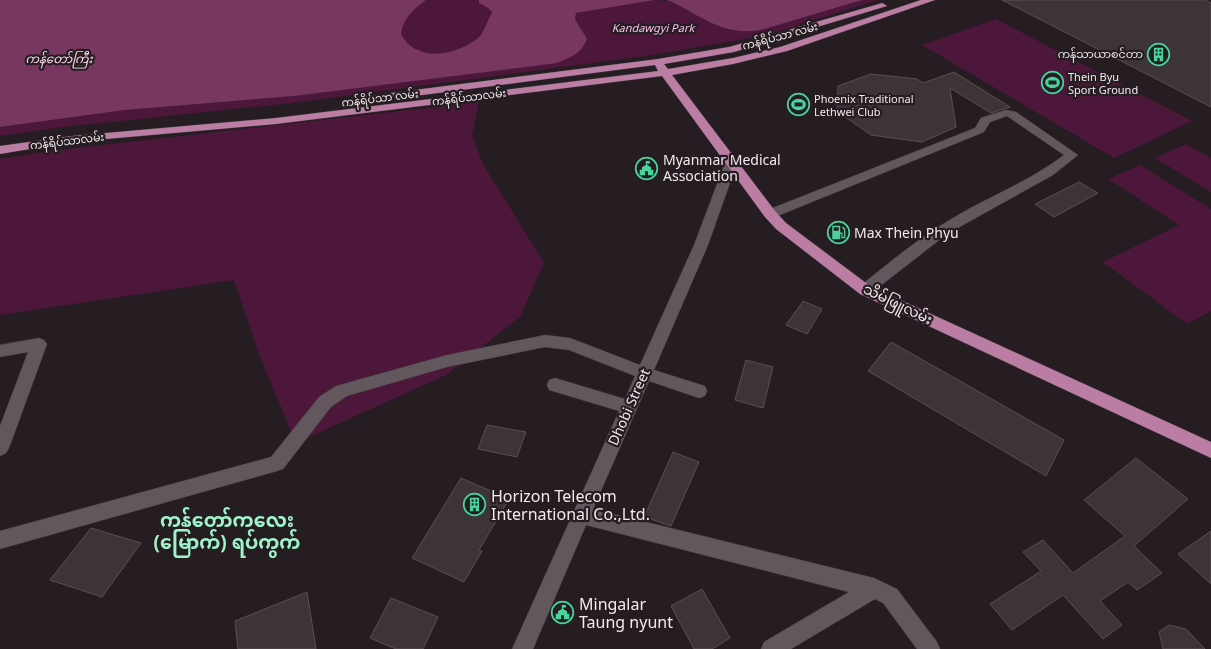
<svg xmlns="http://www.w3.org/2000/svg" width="1211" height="649" font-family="Georgia,'Noto Sans Myanmar',serif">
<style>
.green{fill:#4d163b}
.water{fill:#773760}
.building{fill:#3d3439;stroke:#594f55}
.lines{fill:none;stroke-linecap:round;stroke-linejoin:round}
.minor-casing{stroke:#40393d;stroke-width:1}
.major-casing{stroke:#40393d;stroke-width:1}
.minor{fill:#61575d;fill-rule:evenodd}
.major{fill:#bb7da3;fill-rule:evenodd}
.labels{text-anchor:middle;stroke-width:4.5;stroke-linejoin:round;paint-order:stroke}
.far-park-label{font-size:11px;font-style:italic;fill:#fcc1e4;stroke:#251d22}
.far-street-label{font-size:11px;fill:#f0eaed;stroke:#251d22}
.far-poi-label{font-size:11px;fill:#f0eaed;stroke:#251d22;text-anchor:start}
.far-water-label{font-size:12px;font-style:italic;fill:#fed6ed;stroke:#251d22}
.poi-label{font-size:14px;fill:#f0eaed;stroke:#251d22;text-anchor:start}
.street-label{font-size:14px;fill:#f0eaed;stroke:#251d22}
.near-poi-label{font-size:16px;fill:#f0eaed;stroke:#251d22;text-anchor:start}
.near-quarter-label{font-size:19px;font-weight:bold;fill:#9ff3ca;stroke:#251d22}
</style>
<rect width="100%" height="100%" fill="#251d22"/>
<!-- green -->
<path class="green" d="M426,0H479V3L488,8L492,12C488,19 486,27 482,33C471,51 436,58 418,50C410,47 406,41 400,34C402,18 414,10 426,0Z
M655,0C683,0 701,22 726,29C738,32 749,31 761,30L862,0H878L767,35L653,55L292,103L63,127L0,136V127L125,110L294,96L582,29L575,19L576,13Z
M996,19L1192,121L1114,158L922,45Z
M479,102L472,135L483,164L544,263L520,317L446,375L296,443L260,357L234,280L0,315V159L49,151Z
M1186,144L1211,158V192L1155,158Z
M1140,165L1211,209V311L1187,324L1103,262L1179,225L1108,179Z"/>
<!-- water -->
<path class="water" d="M0,0H426C414,9 403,18 401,34C405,41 410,47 418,50C436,59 466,50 480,36C483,33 489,18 492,12L488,8L479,3V0H655L576,13L575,19L587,39C581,54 571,57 557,63L294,96L125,110L0,127Z
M666,0H862L761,30C722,36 705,18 672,2Z"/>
<!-- building -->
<path class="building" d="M1002,0H1205L1211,3V107Z
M954,72L1010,107L991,113L950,88L956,127L922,142L871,135L837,111L838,86L871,74L917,79L923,83Z
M1079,182L1098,193L1054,217L1035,204Z
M803,301L822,309L807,334L786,325Z
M891,342L1064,440L1046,476L868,371Z
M746,360L773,367L763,408L735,400Z
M487,425L526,432L517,457L478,449Z
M673,452L699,462L671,526L644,517Z
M1136,458L1188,499L1134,546L1162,573L1137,590L1128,582L1100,601L1122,625L1103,639L1063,595L1012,630L990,604L1041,571L1023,552L1043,540L1073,573L1125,536L1084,500Z
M461,478L509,499L479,550L482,551L464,582L412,558Z
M91,528L141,543L102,597L50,580Z
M1211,531V584L1178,554Z
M702,589L730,638L712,649H694L671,606Z
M307,592L316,649H238L235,621Z
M391,598L438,617L423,649H396L370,638Z
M1169,625L1186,629L1205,649H1163L1159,632Z"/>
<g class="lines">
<defs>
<path id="minor" d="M1006,110L1016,112L1078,155L1053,175L947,234L870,294L865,295L860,294L858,290L860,286C890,262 920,237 953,218C990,196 1030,181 1064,155L1007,116L990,122L984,132L775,217H765L764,214L765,211L975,128L981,118Z
M731,159L737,163L708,245L654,370L705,386L707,391L705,396L699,398L649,381L593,509L874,578L897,589L937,642L940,649H917L883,603L875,599L791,649H761L764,642L849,592L586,525L533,649H512L619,411L549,390L547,385L549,380L555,378L625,399L635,376L569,350L545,347L447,367L347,396L331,407L283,469L277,471L0,549V531L271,457L319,397L336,386L447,355L545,335L570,338L640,365L694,245L725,163Z
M39,338L44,340L47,344L9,448L6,453L0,456V426L28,352L0,357V345Z"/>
<path id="major" d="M921,0H935L787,51L733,64L672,75L775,211L786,223L870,286L1211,442V458L860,294L776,229L765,217L662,76L276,124L72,142L0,154V146L72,136L276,118L658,71L655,65L352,104L347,101L352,98L658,59L729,47L879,4L882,3L887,6L734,52L664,64L668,69L733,58L780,47Z"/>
</defs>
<!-- minor casing -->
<use href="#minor" class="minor-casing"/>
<!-- major casing -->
<use href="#major" class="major-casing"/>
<!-- minor -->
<use href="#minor" class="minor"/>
<!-- major -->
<use href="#major" class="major"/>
</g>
<!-- icons -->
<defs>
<symbol id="building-ring" viewBox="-11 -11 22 22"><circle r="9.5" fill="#251d22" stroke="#4ad49c" stroke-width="1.5"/><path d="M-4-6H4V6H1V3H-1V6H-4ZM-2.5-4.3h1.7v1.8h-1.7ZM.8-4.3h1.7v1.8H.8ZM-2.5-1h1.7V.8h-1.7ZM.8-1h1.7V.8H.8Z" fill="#4ad49c"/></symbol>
<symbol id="stadium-ring" viewBox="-11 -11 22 22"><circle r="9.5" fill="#251d22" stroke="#4ad49c" stroke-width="1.5"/><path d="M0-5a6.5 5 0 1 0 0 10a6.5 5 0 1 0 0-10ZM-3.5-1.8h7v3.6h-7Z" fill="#4ad49c"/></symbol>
<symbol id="civic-ring" viewBox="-11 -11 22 22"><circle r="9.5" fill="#251d22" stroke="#4ad49c" stroke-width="1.5"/><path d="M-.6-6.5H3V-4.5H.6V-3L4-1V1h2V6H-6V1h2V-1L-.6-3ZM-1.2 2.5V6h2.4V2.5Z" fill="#4ad49c"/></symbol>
<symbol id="fuel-ring" viewBox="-11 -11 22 22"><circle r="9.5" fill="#251d22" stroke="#4ad49c" stroke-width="1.5"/><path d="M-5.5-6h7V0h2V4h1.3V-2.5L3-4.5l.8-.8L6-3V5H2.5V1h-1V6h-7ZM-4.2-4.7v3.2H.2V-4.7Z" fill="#4ad49c"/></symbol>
</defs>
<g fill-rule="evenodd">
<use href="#building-ring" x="1146" y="42" width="25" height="25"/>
<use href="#stadium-ring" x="1040" y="70" width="25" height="25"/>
<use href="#stadium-ring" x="786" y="92" width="25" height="25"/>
<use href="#civic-ring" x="634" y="156" width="25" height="25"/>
<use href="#fuel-ring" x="826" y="220" width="25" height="25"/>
<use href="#building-ring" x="462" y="492" width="25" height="25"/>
<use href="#civic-ring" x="550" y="600" width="25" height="25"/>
</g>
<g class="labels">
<!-- far-park labels -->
<g class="far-park-label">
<text x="653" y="32">Kandawgyi Park</text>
</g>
<!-- far-street labels -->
<g class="far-street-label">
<text transform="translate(780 36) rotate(-15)" y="4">ကန်ရိပ်သာ လမ်း</text>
<text transform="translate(469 97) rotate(-7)" y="4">ကန်ရိပ်သာလမ်း</text>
<text transform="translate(380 98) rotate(-7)" y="4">ကန်ရိပ်သာ လမ်း</text>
<text transform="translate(67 141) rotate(-7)" y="4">ကန်ရိပ်သာလမ်း</text>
</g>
<!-- far-poi labels -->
<g class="far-poi-label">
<text x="1143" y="58" text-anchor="end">ကန်သာယာစင်တာ</text>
<text x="1068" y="81">Thein Byu<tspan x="1068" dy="13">Sport Ground</tspan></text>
<text x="814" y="103">Phoenix Traditional<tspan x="814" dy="13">Lethwei Club</tspan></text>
</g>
<!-- far-water labels -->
<g class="far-water-label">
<text x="59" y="63">ကန်တော်ကြီး</text>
</g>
<!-- poi labels -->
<g class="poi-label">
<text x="663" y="165">Myanmar Medical<tspan x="663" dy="16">Association</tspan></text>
<text x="854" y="238">Max Thein Phyu</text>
</g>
<!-- street labels -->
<g class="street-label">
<text transform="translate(898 304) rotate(26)" y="5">သိမ်ဖြူလမ်း</text>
<text transform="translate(629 407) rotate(-66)" y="5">Dhobi Street</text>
</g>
<!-- near-poi labels -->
<g class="near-poi-label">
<text x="491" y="502">Horizon Telecom<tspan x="491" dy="18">International Co.,Ltd.</tspan></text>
<text x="579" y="610">Mingalar<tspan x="579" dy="18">Taung nyunt</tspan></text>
</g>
<!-- near-quarter labels -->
<g class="near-quarter-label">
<text x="227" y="527">ကန်တော်ကလေး<tspan x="227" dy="22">(မြောက်) ရပ်ကွက်</tspan></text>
</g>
</g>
</svg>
